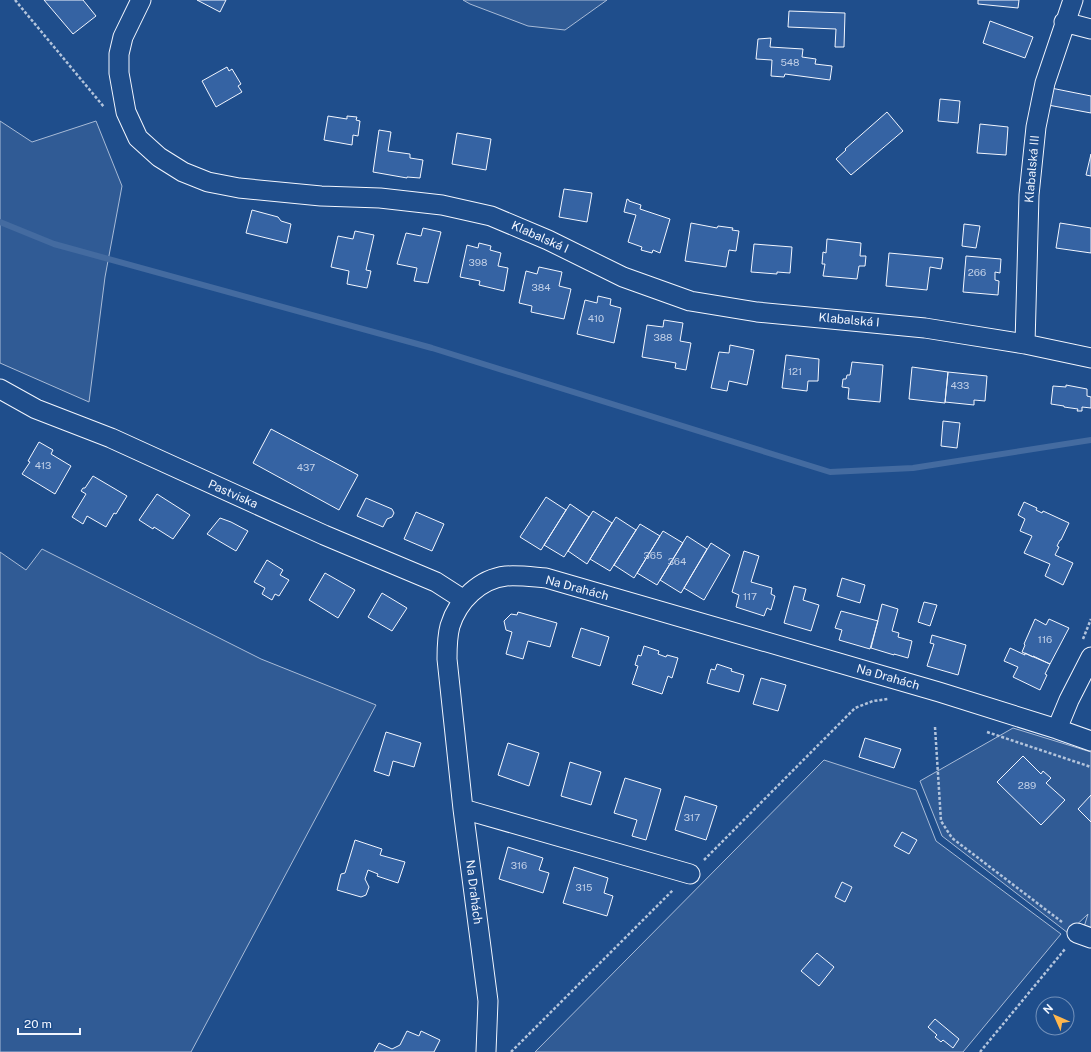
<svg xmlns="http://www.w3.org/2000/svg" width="1091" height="1052" font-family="'Public Sans',sans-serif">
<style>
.built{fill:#305b95;stroke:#a8bbd7}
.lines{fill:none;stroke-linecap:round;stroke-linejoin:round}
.stream{stroke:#446ba0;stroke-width:6}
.building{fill:#3563a3;stroke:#f2f6ff}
.minor-casing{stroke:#f2f6ff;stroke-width:21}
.path{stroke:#b3c4dc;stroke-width:2.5;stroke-dasharray:3 2;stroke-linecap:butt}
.minor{stroke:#1f4e8c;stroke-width:19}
.labels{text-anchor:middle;stroke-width:3;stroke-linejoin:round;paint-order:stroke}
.number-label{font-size:10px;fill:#c3d1e8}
.street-label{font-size:12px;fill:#f2f6ff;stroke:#1f4e8c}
</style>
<rect width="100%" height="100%" fill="#1f4e8c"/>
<!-- built -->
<path class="built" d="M463,0H607L565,30L528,26L470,4Z
M0,121L32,142L96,121L122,186L105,277L89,402L0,363Z
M42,549L261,659L376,705L191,1052H0V552L26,570Z
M1013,728L1091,752V929L1084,927L1088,914L1068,933L942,836L920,781Z
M824,760L916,790L936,841L1061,934L963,1052H535Z"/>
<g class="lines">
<!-- stream -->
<path class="stream" d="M0,222L54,244L432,348L830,472L913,468L1091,440"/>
</g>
<!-- building -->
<path class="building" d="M44,0H83L96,16L73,34Z
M197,0H226L220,12Z
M978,0H1019L1018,8L978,4Z
M789,11L845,13L844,47H835L836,29L788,27Z
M990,21L1033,37L1025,58L983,43Z
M771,38L770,47L803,49L802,57L816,59L815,64L832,66L830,80L785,74L784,77L771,76L772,60L756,59L758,39Z
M227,67L229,71L232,69L241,84L238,86L242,92L216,107L202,81Z
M1051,88L1091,96V113L1048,105Z
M940,99L960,101L958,123L938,121Z
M887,112L903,131L851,175L836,159L846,150L845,149Z
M328,116L347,119V116L357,117L356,120L360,121L358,136L353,135L352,145L324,140Z
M980,124L1008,127L1006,155L977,153Z
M379,130L391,132L388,151L410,154V158L423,160L420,178L407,177V178L373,172Z
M457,133L491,139L486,170L452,164Z
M1091,154V176L1086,175Z
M564,189L592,193L587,222L559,217Z
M627,199L629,200V201L641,205L640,209L670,219L660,253L653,250L652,253L641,250L642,247L628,242L636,215L624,212Z
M252,210L278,217L281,221L291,224L287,243L246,233Z
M691,223L717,228L718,226L733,228L732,230L739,231L736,251L729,250L726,267L685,261Z
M1060,223L1091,228V253L1056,248Z
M964,224L980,226L976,248L962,246Z
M423,228L441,232L428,283L414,281L417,268L397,264L406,233L421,236Z
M355,231L374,235L366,270L371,271L367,288L347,284L349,271L331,267L338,236L353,239Z
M827,239L861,243L860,256H866L865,266H859L857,279L823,276L825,264H822L823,252L826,253Z
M479,243L491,246L490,250L501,253L498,266L508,268L504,291L479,285L480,281L460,277L467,245L478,248Z
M754,244L792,247L790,273L777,272V274L751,272Z
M889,253L943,258L941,269L930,267L927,290L886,286Z
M966,256L1001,259L1000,273L995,272V280L999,281L998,295L963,292Z
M539,267L562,272L559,286L571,289L564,319L531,312L532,306L519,303L526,271L537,274Z
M598,296L611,299L610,305L621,308L614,343L577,334L585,300L597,303Z
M664,320L683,323L680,341L691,343L686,370L675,368L676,363L642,357L647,325L663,327Z
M730,345L754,350L747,385L729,381L727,391L711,388L719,352L729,353Z
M786,355L819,359L818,381H808L807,391L782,388Z
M852,362L883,365L880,402L848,399L849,388L842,387L843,379H846L847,375H850Z
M912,367L948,372L945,403L909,399Z
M948,372L987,376L985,401L974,400V405L945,402Z
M1066,385L1087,389V396L1091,397V408L1082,407V411H1077L1078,409L1064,407V406L1051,404L1053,386L1066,387Z
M943,421L960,423L957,448L941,446Z
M271,429L358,475L339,510L253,463Z
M39,442L53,450L51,454L71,466L55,494L22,474L30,462L28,461Z
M93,476L127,496L116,514L114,513L106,527L87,516L83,524L72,517L86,494L81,491L83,488H85Z
M157,494L190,515L173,539L154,527L153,529L139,520Z
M546,497L566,510L541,550L520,537Z
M366,498L392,509L394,513L392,517L387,519L383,527L357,516Z
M1024,502L1037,508L1036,510L1042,513L1043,511L1069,523L1061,540H1060L1057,546L1059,547L1055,555L1073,563L1063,585L1045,576L1050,564L1024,553L1032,536L1020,531L1025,519L1018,515Z
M570,504L589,517L564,557L544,545Z
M593,511L612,523L587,564L568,551Z
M416,512L444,524L432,551L404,539Z
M616,517L636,530L610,571L590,559Z
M220,518L231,522L248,531L236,551L207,534Z
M640,524L660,536L634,578L614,565Z
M663,531L683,543L657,585L637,573Z
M687,536L707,549L681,593L660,580Z
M711,543L730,555L704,600L684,588Z
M744,551L759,556L751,582L772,588L771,594L775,596L771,610L767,608L764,616L736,607L739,595L732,592Z
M267,560L283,570L280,575L289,580L279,596L275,594L272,600L262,594L265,588L254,582Z
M325,573L355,590L338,618L309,600Z
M842,578L865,585L860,603L837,596Z
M794,586L806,589L803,600L819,605L811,631L784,623Z
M382,593L407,608L392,631L368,617Z
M924,602L937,605L930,626L918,622Z
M882,604L898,609L892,631L899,633L898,637L912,641L908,658L894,654V655L871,648Z
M841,611L878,621L870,649L839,640L842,630L835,628Z
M518,612L557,623L550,647L528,641L523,659L506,654L512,632L506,630L504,621L511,614L517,615Z
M1035,619L1046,625L1049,619L1069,628L1050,664L1022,652L1025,645L1024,644Z
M581,628L609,637L600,666L572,657Z
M932,635L966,645L958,675L927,666L934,644L930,643Z
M644,646L659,651L658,654L666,657L667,655L678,658L672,678L668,676L662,694L632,684L638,666L635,665L638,655L641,656Z
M1010,648L1025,655V653L1033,657V656L1050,664L1045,674L1047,675L1040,690L1013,677L1018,667L1004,661Z
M717,664L732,669L731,671L744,675L739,692L707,683L711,669L715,670Z
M761,678L786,685L778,711L753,704Z
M386,732L421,743L414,767L393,761L389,776L374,771Z
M865,738L901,749L894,768L859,757Z
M508,743L539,753L529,786L498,775Z
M1023,756L1041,774L1043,771L1051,778L1046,783L1065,800L1041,825L997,782Z
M570,762L601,772L591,805L561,796Z
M625,778L661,789L646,840L632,836L637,820L614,813Z
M1091,795V822L1078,809Z
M685,796L717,806L706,840L675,830Z
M902,832L917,840L909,854L894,846Z
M355,840L382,849L380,855L405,862L398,883L377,876L378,874L368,870L365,879L369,887L366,895L361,897L337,890L341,874L345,873Z
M508,847L543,858L539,870L549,873L543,893L499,879Z
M574,867L608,878L604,893L613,896L607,916L563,903Z
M842,882L852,887L845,902L835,897Z
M817,953L834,967L819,986L801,971Z
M935,1019L959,1039L953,1048L943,1040L941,1042L935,1037L937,1035L928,1027Z
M407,1031L419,1036L421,1031L440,1040L434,1052H374L379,1043L392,1049L400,1045Z"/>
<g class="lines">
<defs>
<path id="minor" d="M141,0L123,37L119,54V73L126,112L138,138L159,157L183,172L208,182L239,188L321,196L380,198L442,205L491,216L548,240L623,277L690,301L757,312L925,328L1025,344L1091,358
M1064,22L1091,29
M1025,344L1029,195L1036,127L1045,83L1073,0
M0,389L36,409L111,438L324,535L436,582L464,600
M1057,729L1069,700L1091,657
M463,809L690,874
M1077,933L1091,938
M486,1052L488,1001L463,809L447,659C447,648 447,637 450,626C458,600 480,579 506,576C520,575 533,577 546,578L939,692L1057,729L1091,741"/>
</defs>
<!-- minor casing -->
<use href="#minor" class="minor-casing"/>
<!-- path -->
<path class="path" d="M15,0L104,107
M1083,639L1091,619
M935,727L941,821L952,838L1062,922
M987,732L1091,767
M704,860L855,708L873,701L888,699
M511,1052L673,890
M980,1052L1065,949"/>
<!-- minor -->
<use href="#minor" class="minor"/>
</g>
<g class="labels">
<!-- number labels -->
<g class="number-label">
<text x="790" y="66">548</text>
<text x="478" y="266">398</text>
<text x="977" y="276">266</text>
<text x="541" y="291">384</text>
<text x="596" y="322">410</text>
<text x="663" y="341">388</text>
<text x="795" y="375">121</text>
<text x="960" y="389">433</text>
<text x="43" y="469">413</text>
<text x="306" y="471">437</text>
<text x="653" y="559">365</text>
<text x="677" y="565">364</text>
<text x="750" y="600">117</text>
<text x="1045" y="643">116</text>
<text x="1027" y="789">289</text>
<text x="692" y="821">317</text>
<text x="519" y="869">316</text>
<text x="584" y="891">315</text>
</g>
<!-- street labels -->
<g class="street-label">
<text transform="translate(1032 169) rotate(-85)" y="4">Klabalská III</text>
<text transform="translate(540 237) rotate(24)" y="4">Klabalská I</text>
<text transform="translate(849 320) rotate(5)" y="4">Klabalská I</text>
<text transform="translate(233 494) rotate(24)" y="4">Pastviska</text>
<text transform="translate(577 588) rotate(15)" y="4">Na Drahách</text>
<text transform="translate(888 677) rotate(16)" y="4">Na Drahách</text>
<text transform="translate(474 892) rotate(83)" y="4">Na Drahách</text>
</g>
</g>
<!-- north arrow -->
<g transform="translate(1055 1016) rotate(315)"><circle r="19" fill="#1f4e8c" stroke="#7391ba"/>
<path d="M0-3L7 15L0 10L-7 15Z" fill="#ffb74d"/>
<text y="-6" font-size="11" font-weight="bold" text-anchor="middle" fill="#f2f6ff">N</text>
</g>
<!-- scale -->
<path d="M18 1028v6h62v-6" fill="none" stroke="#f2f6ff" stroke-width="2"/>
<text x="24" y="1028" font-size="12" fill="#f2f6ff" stroke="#1f4e8c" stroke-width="3" paint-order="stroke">20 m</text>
</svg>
